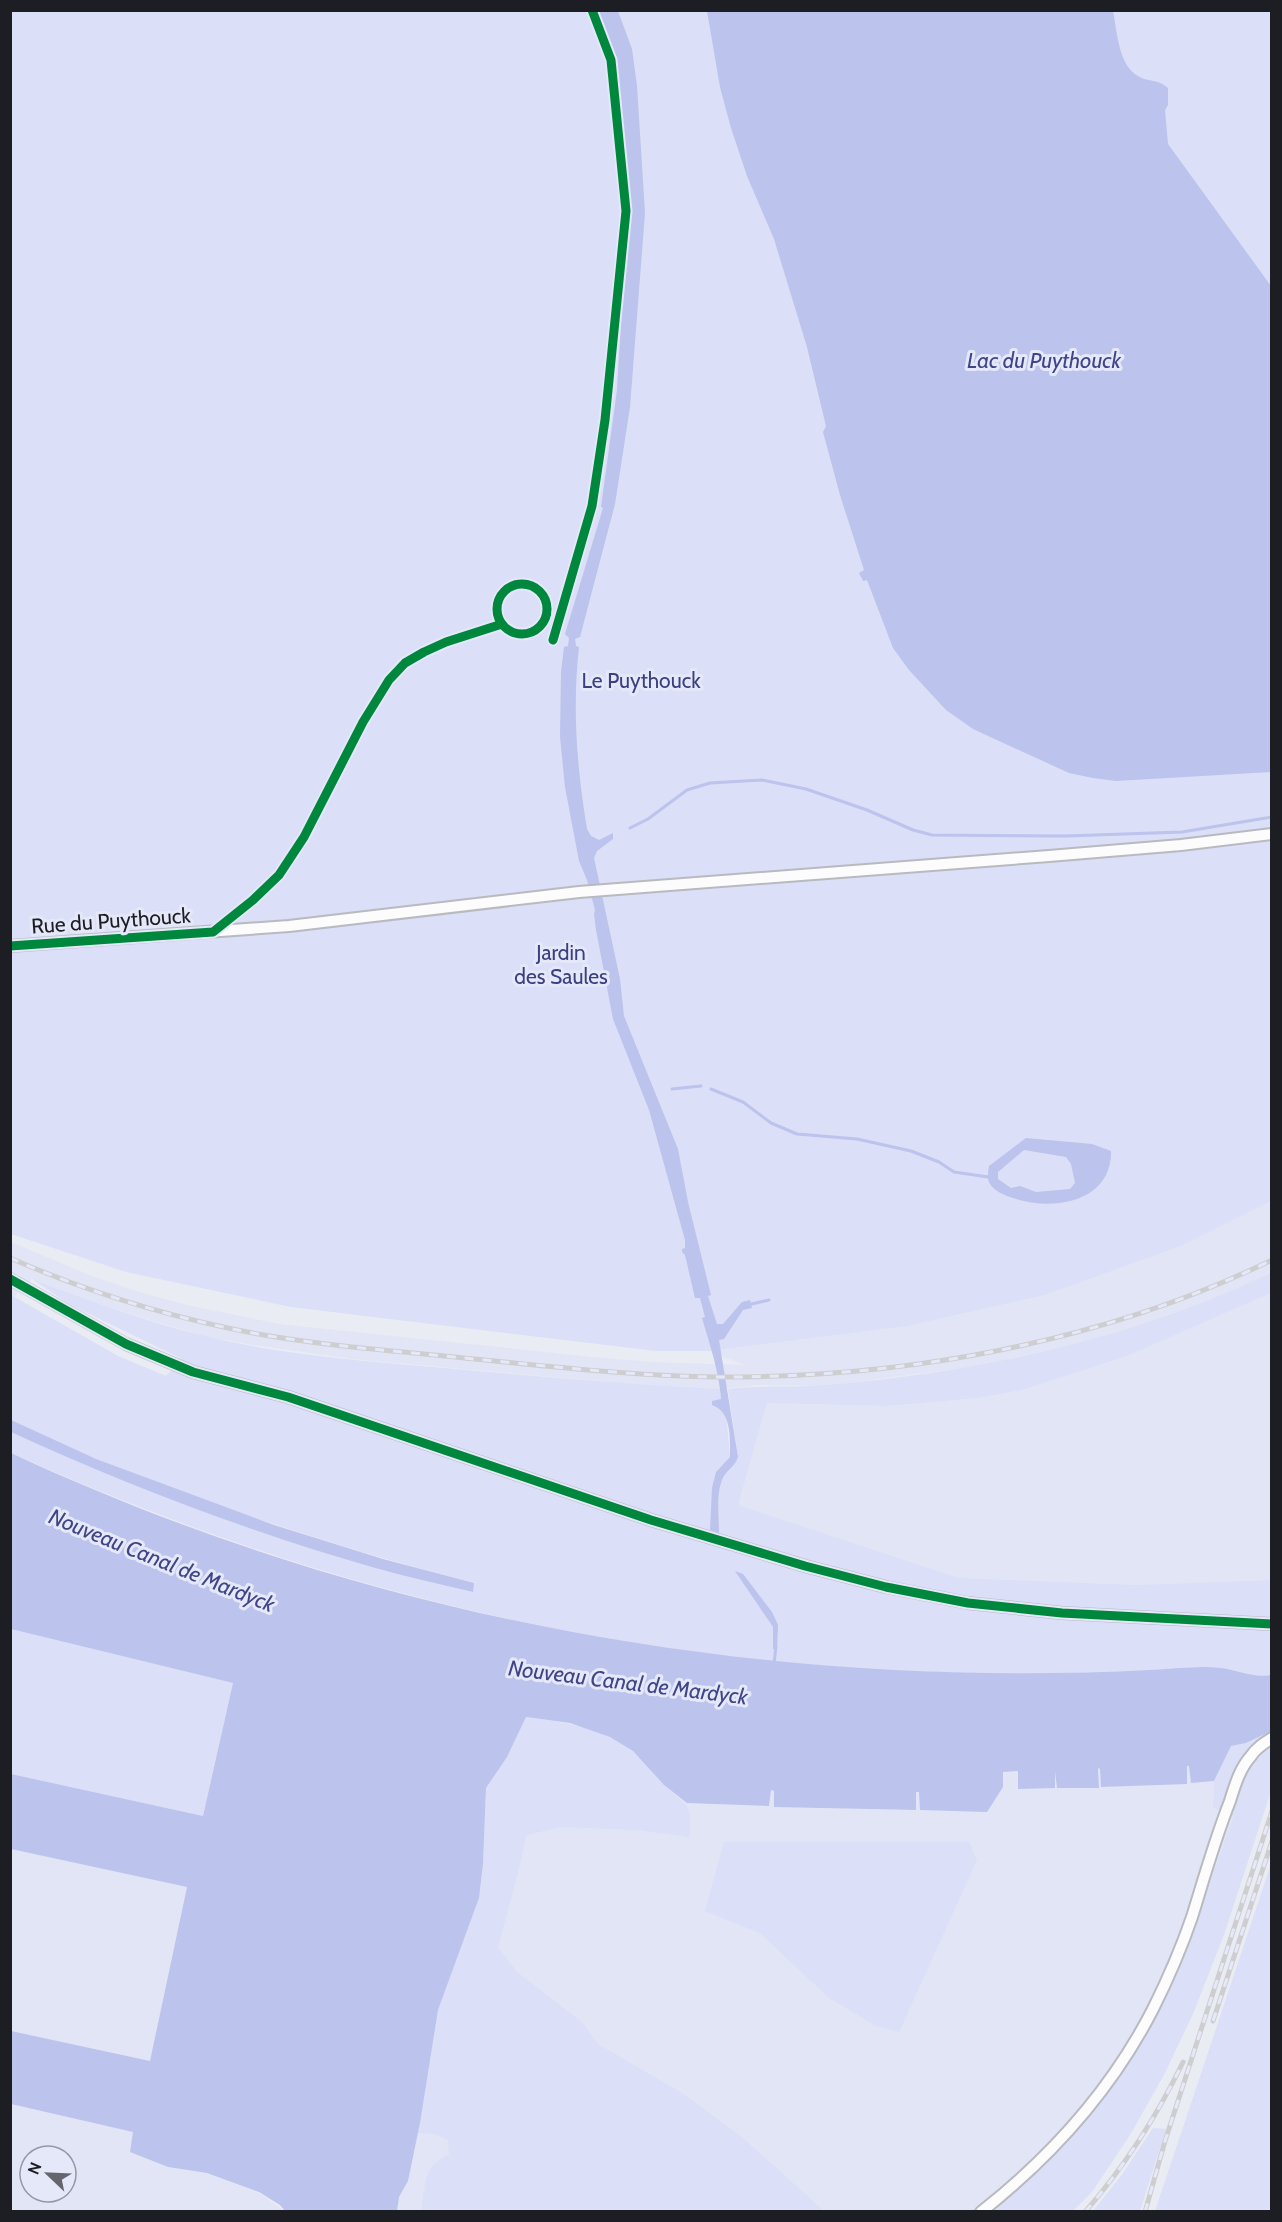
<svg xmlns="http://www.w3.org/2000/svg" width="1282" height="2222" font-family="Cabin,sans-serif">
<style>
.built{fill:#e2e5f6;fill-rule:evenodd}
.green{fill:#dbdff7}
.water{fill:#bcc3ec;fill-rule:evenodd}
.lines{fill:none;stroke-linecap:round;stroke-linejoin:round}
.stream{stroke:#bcc3ec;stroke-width:3}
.street-casing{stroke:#b8bac0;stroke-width:14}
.street{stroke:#fcfcfd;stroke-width:10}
.rail-casing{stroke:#ceced0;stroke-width:5}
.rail{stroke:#e5e8f9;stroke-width:3;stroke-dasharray:9;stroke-linecap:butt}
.cycleway-casing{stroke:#e5e8f9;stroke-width:13}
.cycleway{stroke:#00873e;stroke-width:9}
.labels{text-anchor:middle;stroke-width:6;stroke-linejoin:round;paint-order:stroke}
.park-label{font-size:21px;fill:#3b4081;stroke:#e5e8f9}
.street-label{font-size:21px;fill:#1d1e24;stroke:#e5e8f9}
.water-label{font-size:22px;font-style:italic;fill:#404587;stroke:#e5e8f9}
</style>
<rect width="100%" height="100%" fill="#eaecf4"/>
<!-- built -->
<path class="built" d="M1271,1201V1273L1238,1289L1182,1312L1085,1342L978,1366L826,1386L758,1385L720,1389L663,1387L351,1359L247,1344L207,1337L100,1305L32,1279L14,1297L11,1295V1242L92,1276L136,1291L187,1305L279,1324L593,1357L653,1362L745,1365L708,1351L906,1326L1045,1295L1181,1246Z
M1271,1293V1580L1137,1585L959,1578L738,1505L767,1403L888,1406L978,1398L1022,1390L1127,1356Z
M526,1717L769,1806L771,1790L774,1791V1807L915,1810L916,1792H920V1810L1003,1772L1018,1771V1789L1055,1771L1099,1787L1098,1768L1100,1769L1101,1787L1187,1783L1186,1766H1189L1191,1783L1214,1781L1213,1808L1233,1817L1182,1962L1147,2034L1090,2115L1036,2172L989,2211L397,2212L399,2197L408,2181L420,2123L438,2010L475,1911Z
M11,1849L187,1887L150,2061L11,2031Z
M11,2104L134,2132L130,2152L168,2167L207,2173L259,2193L285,2211L11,2212ZM30,2156H66V2192H30Z"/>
<!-- green -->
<path class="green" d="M11,11H1271V1201L1181,1246L1045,1295L907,1326L708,1351H656L291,1307L126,1272L11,1234Z
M1271,1273V1293L1127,1356L1022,1390L978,1398L888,1406L767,1403L738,1505L959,1578L1137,1585L1271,1580V1675C1253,1678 1238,1670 1221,1668C1198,1665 1172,1669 1149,1670C749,1691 375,1617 11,1453V1432C128,1486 250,1532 374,1568C407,1577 440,1584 472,1592L474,1583C346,1550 221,1509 98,1460C68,1449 39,1434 11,1420V1295L118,1356L166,1376L182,1359L69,1304L32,1279C89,1301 146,1322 205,1336C281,1355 366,1361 444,1368C536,1376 628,1385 720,1389L721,1399L717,1402L726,1414L730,1457L716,1472L719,1532C719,1516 716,1495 722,1480C726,1470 735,1467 738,1457L728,1389C761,1385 794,1388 828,1385C980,1372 1133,1339 1271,1273Z
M11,1629L233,1683L203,1816L11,1774Z
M526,1717C563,1722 601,1727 631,1750C644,1759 652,1774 663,1784C685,1806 694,1802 689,1837L638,1830L561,1827L526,1835L519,1869L498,1947L517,1972L583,2023L598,2044L682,2093L743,2138L824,2211H421C425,2187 423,2165 449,2155L448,2140L435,2134L418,2133L438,2010L479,1898L483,1864L486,1788L507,1757Z
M1271,1731V1791L1224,1935L1193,2014L1164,2075L1130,2135L1092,2192L1073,2211L989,2212L1036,2172L1090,2116L1147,2034L1182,1962L1233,1817L1213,1808L1214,1781L1231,1746L1246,1743Z
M724,1842H969L977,1860L899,2032L876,2026L828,1997L760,1933L705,1911Z
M1271,1863V2211H1155L1264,1885Z
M1153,2128L1166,2129L1140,2211H1093L1121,2176Z"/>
<!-- water -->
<path class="water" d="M598,11H618L632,49L637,86L645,213L630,407L615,504L580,637L575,639L576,646L579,647C572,709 577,768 587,829L591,836L599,840L613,833V839L597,851L594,858L620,979L624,1016L678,1149L688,1202L711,1295L708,1296L717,1324H723L742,1302L750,1300L752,1308L743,1310L724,1339L719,1340L738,1457C735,1467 726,1470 722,1480C716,1495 719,1516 719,1533L710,1530L712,1488L716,1472L730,1457C730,1438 732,1412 712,1405V1401L721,1399C719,1372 710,1345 702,1318L705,1317L700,1298H695L685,1255L682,1252V1249L685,1248V1240L649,1110L613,1019L596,930L594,914L595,910L587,880L579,861L565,787L560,737L561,672L564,647L568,646L569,638L565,634L603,508L601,507L617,390L628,209L616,59Z
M707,11H1113C1117,30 1118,65 1138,76C1149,83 1157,78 1168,88V105L1165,110L1168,144L1271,286V772L1116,781L1093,778L1069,773L973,729L946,710L909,670L893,648L867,580L863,581L859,573L864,570L840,495L823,432L826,426L807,347L774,239L747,176L731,128L720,87Z
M1026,1138L1092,1144L1111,1151C1112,1202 1053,1212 1013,1198C1006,1196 994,1191 990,1184C987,1179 988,1172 989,1166ZM1024,1150L1066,1157L1071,1164L1075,1183L1070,1189L1036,1192L1020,1186L1011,1188L998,1179V1172Z
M11,1420L96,1459L274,1525L383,1559L474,1583L473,1592C440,1584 407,1577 375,1568C250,1532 128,1486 11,1432Z
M11,1453C366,1618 758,1690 1149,1670C1172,1669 1198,1665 1221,1668C1238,1670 1253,1678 1271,1675V1731L1246,1743L1231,1746L1214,1781L1191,1783L1189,1766H1187V1784L1101,1787L1100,1769L1098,1768L1099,1788H1057L1055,1771V1788L1018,1789V1771L1003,1772V1787L987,1812L920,1810L919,1792H916V1810L774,1807V1791L771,1790L769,1806L687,1803L664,1785L633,1751L610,1737L570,1723L526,1717L507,1757L486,1788L483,1864L479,1898L438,2010L420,2123L408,2181L399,2197L397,2211H285L280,2205L259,2192L207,2173L168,2167L130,2152L133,2132L11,2104V2031L150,2061L187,1887L11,1849V1774L203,1816L233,1683L11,1629Z
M735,1571L743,1574L772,1612L778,1625L777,1650L773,1649V1627Z"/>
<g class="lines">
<!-- stream -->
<path class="stream" d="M630,828L648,819L687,790L710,783L762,780L806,789L867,810L913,830L932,835L1066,836L1182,832L1272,817
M672,1089L701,1086
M711,1089L743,1102L771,1123L797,1134L857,1139L911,1151L939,1162L954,1172L988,1177
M747,1305L769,1300
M774,1664L776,1646"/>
<defs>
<path id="street" d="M10,946L289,926L579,892L1049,856L1181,845L1272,834
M10,1279L126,1344L193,1372L288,1397L651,1520L805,1566L886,1587L968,1603L1062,1613L1272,1624
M981,2212C1052,2156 1112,2089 1153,2009C1168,1979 1181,1949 1192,1917C1204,1878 1215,1839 1230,1801C1235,1785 1240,1768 1251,1756C1256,1748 1264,1743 1272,1738"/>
</defs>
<!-- street casing -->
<use href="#street" class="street-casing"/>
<!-- street -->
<use href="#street" class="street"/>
<defs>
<path id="rail" d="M10,1258C90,1293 172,1318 258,1334C326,1346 396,1351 464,1358C548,1366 632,1376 717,1377C905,1378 1101,1343 1272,1260
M1213,2021L1272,1841
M1085,2212C1125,2166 1157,2116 1183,2062
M1145,2212L1165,2141L1272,1811"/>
</defs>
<!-- rail casing -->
<use href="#rail" class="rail-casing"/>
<!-- rail -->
<use href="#rail" class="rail"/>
<defs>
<path id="cycleway" d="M497 609a25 25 0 1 1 50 0a25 25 0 1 1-50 0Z
M553,640L592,506L605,420L626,211L611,60L592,10
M10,946L213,932L253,900L279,875L304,837L363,722L389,680L405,663L424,652L446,642L502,624
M10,1279L126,1344L193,1372L288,1397L651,1520L805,1566L886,1587L968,1603L1062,1613L1272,1624"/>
</defs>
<!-- cycleway casing -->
<use href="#cycleway" class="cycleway-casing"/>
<!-- cycleway -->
<use href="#cycleway" class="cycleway"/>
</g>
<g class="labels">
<!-- park labels -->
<g class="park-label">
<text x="641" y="688">Le Puythouck</text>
<text x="561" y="960">Jardin<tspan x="561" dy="24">des Saules</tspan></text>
</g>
<!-- street labels -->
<g class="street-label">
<text transform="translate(111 921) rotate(-4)" y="7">Rue du Puythouck</text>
</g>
<!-- water labels -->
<g class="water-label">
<text x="1044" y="368">Lac du Puythouck</text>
<text transform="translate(162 1560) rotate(22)" y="8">Nouveau Canal de Mardyck</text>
<text transform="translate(628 1682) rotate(7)" y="8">Nouveau Canal de Mardyck</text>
</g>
</g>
<!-- border -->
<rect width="1282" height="2222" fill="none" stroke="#1d1e24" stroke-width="24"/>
<!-- north arrow -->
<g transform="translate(48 2174) rotate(293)"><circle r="28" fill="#e5e8f9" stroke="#9597a4" stroke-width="1.5"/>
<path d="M0-4.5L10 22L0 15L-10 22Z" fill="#65666d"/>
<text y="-9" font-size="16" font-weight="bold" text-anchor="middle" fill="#1d1e24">N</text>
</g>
</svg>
